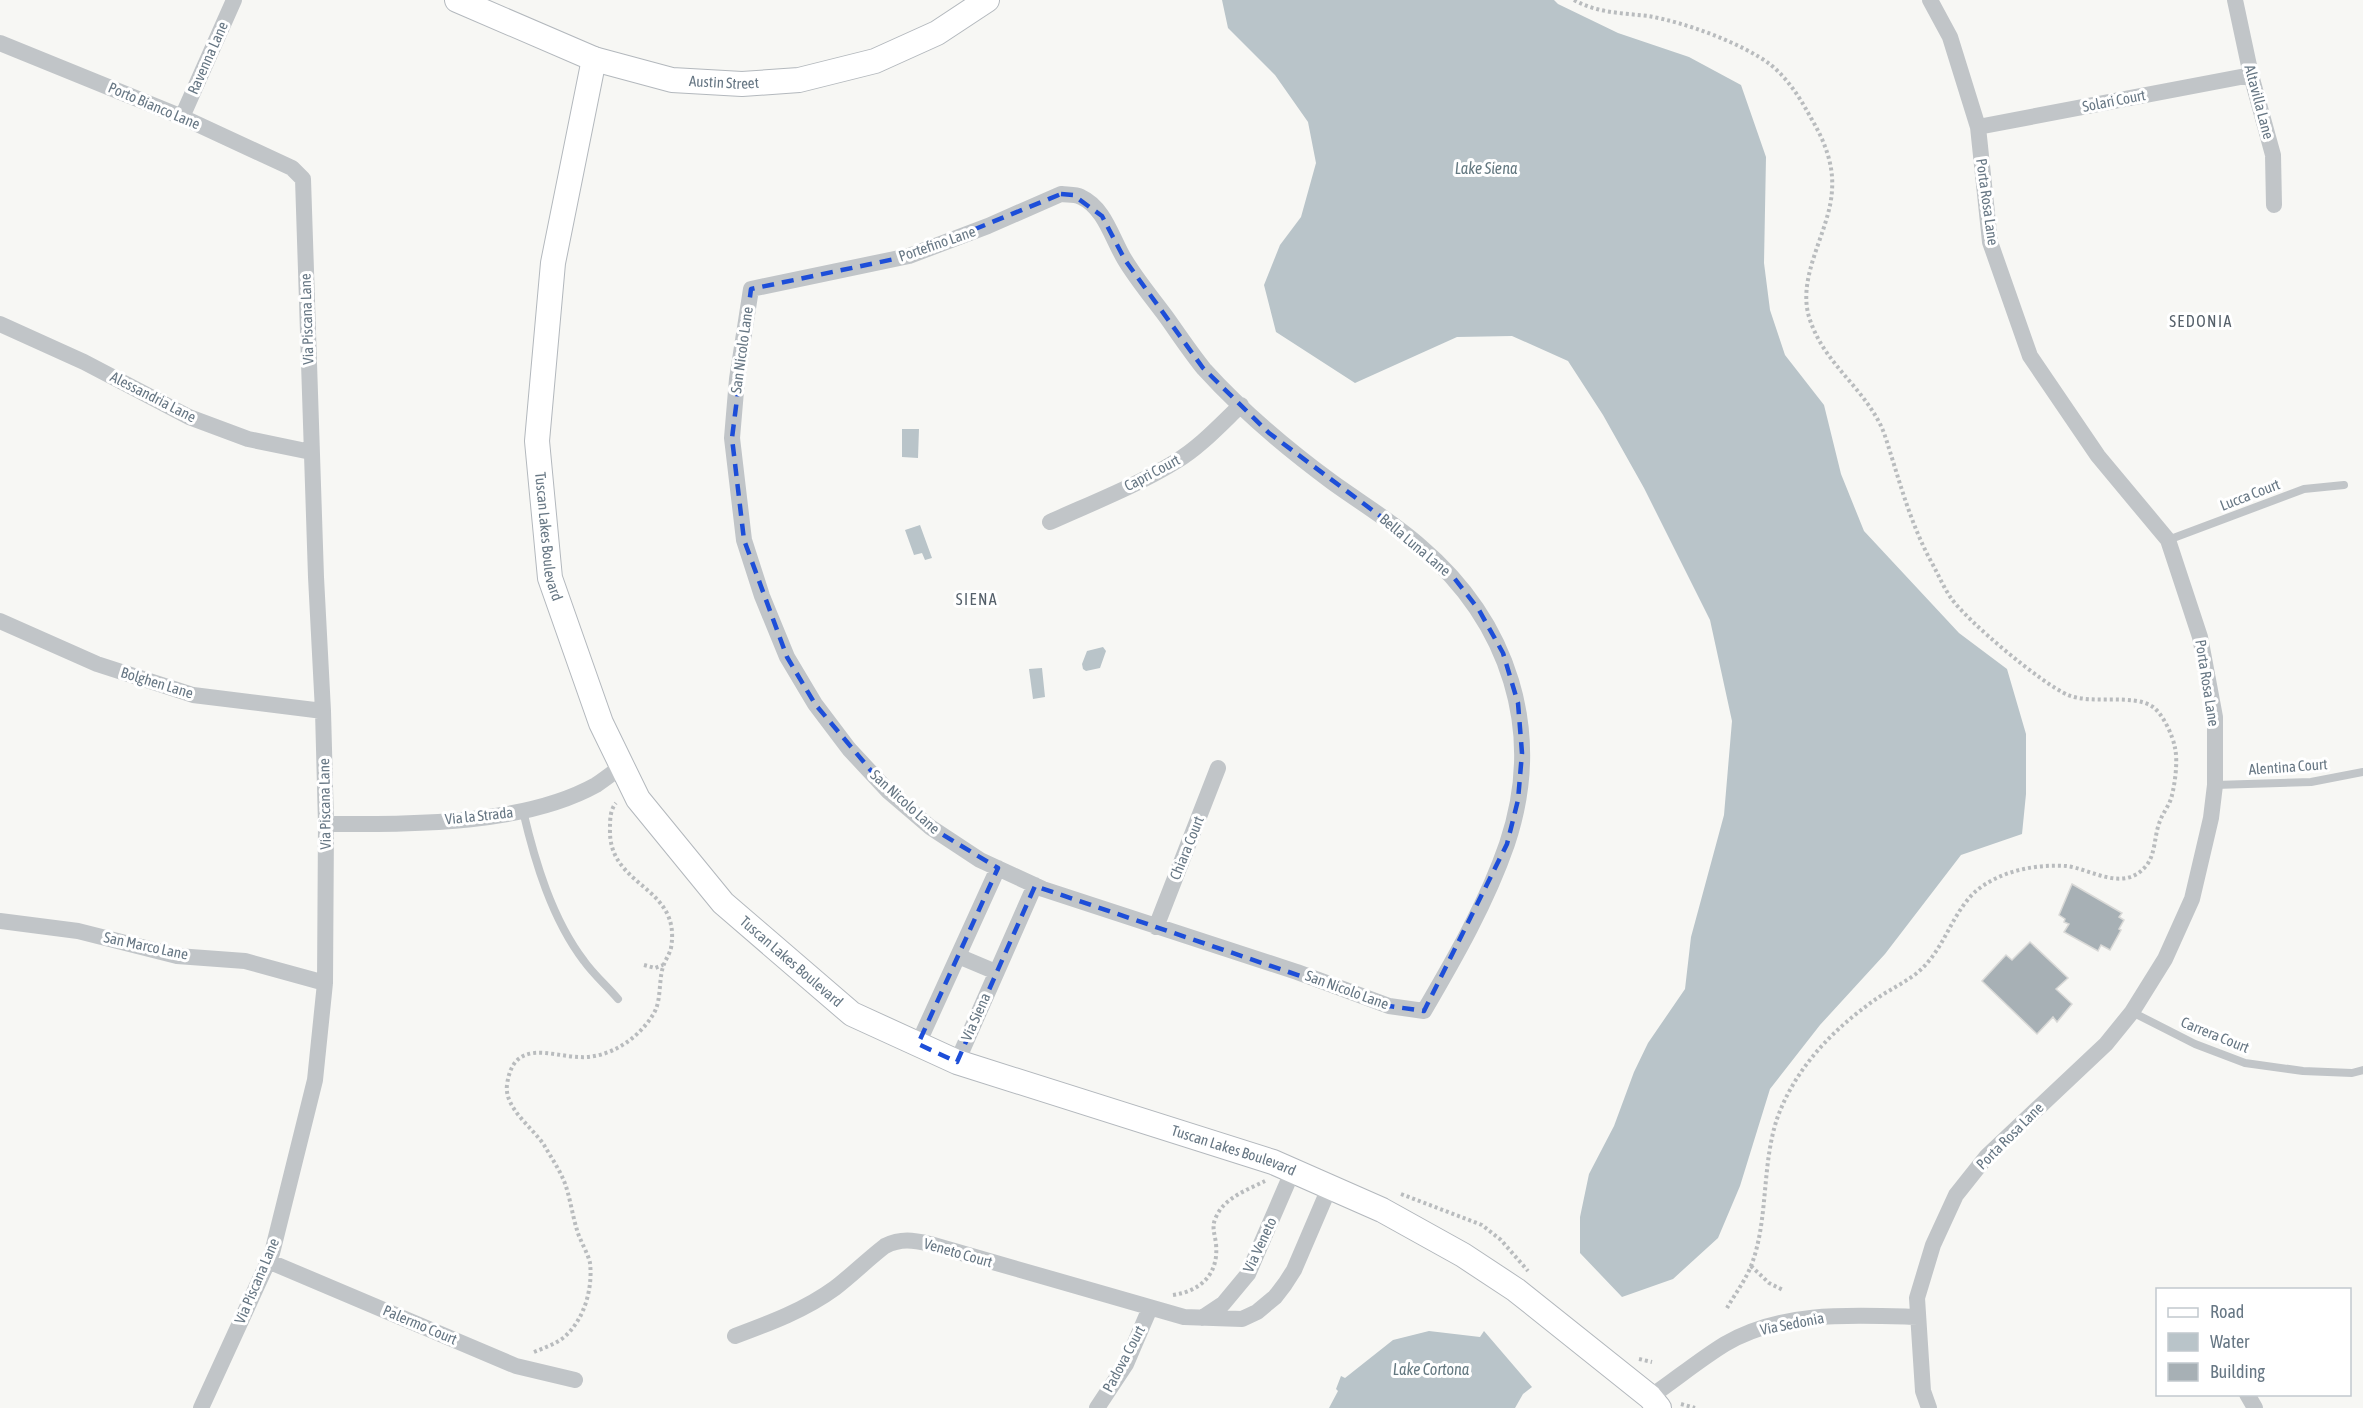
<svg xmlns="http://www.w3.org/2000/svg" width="2363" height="1408" font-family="'Asap Condensed',sans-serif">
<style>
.water{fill:#b9c4c9}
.building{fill:#a7b0b5;stroke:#d9d9d7;stroke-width:1.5}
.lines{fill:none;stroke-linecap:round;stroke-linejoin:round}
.secondary-casing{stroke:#b3b8bd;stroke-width:26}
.path{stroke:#b9bcbe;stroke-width:4;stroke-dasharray:3 3;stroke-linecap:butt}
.lane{stroke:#c1c5c8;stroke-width:8}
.street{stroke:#c1c5c8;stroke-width:16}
.secondary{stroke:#fff;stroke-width:24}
.marked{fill:none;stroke:#1d4ed8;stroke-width:4.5;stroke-dasharray:12 8;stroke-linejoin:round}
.labels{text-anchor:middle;stroke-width:6;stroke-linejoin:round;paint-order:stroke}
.street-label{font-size:15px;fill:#677784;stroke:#fff}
.water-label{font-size:16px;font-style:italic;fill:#637880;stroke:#fff}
.neighbourhood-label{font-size:16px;letter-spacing:1.5px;fill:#55606a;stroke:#fff}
</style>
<rect width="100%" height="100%" fill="#f7f7f4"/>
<!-- water -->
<path class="water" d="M1222,0H1554L1558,4L1618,33L1689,57L1741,85L1766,157L1764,263L1770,310L1785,355L1824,405L1841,474L1864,531L1959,633L2007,669L2026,734V794L2022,834L1961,855L1885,954L1820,1025L1770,1089L1740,1186L1718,1238L1673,1279L1622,1297L1580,1253V1217L1589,1174L1614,1126L1634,1072L1648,1043L1685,989L1691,937L1724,815L1732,721L1710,620L1644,488L1603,415L1568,361L1512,336L1457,337L1355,383L1276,332L1264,285L1280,245L1301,217L1316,163L1308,122L1275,75L1228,28Z
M902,429H919L918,458L902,457Z
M920,525L932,558L925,560L922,553L914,555L905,530Z
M1103,647L1106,651L1100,668L1086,671L1083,669L1082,664L1087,651Z
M1042,668L1045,697L1033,699L1029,669Z
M1429,1331L1480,1337L1484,1331L1532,1387L1523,1394L1515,1408H1329L1338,1391L1336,1389L1341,1376L1345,1378L1393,1340Z"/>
<!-- building -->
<path class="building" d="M2072,884L2122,913L2119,917L2124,920L2119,929L2121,930L2110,950L2101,945L2098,951L2064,932L2069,924L2064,922L2065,919L2059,915Z
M2030,942L2068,978L2056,989L2072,1004L2057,1022L2053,1017L2037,1034L1982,981L2006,955L2012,960Z"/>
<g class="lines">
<defs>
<g id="secondary">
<path id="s1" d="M457,0L594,59L672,80L742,84L799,80L875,61L937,33L987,0"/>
<path id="s2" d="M594,59L553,263L537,441L550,578L601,723L638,799L723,903L852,1014L957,1062L1273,1162L1382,1210L1463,1255L1516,1290L1650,1397L1659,1408"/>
</g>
</defs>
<!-- secondary casing -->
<use href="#secondary" class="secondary-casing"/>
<!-- path -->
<path class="path" d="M1574,0C1597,13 1622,13 1648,16C1684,22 1742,43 1771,65C1789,80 1800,98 1811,118C1824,140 1834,164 1832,190C1830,232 1795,277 1810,320C1824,362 1859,384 1879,422C1885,433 1888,446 1892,458C1903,494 1914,531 1933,565C1939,576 1944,588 1951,598C1967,621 2042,684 2068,695C2092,705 2133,693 2153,707C2163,714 2173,736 2175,748C2178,761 2175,783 2172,795C2170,805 2163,812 2160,821C2154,835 2156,854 2146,866C2123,893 2092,869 2066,866C2035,864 2000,871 1976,891C1954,911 1947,940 1928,962C1916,977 1898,985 1882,995C1837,1025 1797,1065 1778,1116C1761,1164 1769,1220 1751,1266C1745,1281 1735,1294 1727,1308
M644,965L655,968L663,965
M1401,1194L1482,1225L1501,1240L1528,1271
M1751,1266L1769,1283L1783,1290
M1173,1295C1201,1291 1219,1274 1216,1244C1215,1234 1211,1227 1216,1217C1224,1198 1247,1190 1265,1181
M534,1352C544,1348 555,1344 563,1338C584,1321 593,1289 590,1263C588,1253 580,1241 577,1230C572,1214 570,1196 564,1181C559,1169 551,1157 544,1145C533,1128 504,1108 507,1085C513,1038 550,1056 579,1057C608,1059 639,1039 654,1013C662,999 658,979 664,964C666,959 670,953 671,948C682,885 608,888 610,829C610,820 610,810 616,803
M1639,1359L1652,1362
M1681,1404L1695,1408"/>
<!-- lane -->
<path class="lane" d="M2168,540L2304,489L2344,485
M2215,785L2311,782L2363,772
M523,811C535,862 552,919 584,961C594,975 607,986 618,999
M2132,1012L2195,1044L2245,1063L2303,1071L2352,1073L2363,1070"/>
<!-- street -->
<path class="street" d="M2235,0L2251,75L2273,155L2274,205
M0,43L182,117L292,168L303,179L316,577L323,711L326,824L325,983L315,1080L272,1253L201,1408
M182,117L234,0
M1978,127L2251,75
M1061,194C1067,195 1075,194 1081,197C1105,208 1112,239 1125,260C1137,280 1153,299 1167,318C1179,335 1191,353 1204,369C1242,411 1286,448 1332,482C1361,503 1393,522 1420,546C1509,622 1545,731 1507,844C1487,902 1455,958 1424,1011L1389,1006L1297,972L1043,889L980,860L930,827L889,792L849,749L815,704L787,657L762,596L744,540L732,438L737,379L751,289L909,256L988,226Z
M0,324L84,362L189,417L248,439L311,452
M1050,522C1092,503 1136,486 1175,462C1200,447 1220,425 1241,405
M0,621L97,664L193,695L323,711
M326,824C409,824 522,826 596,785C605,779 614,772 622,766
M0,921L78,931L177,956L245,961L325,983
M1156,927L1218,768
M958,956L996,972
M918,1044L998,868
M957,1062L1035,885
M268,1261L516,1366L575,1380
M1202,1318L1223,1304L1248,1274L1293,1170
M735,1336C770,1323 805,1310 835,1288C852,1275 868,1259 885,1246C901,1238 913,1240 930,1244L1184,1317L1242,1319L1257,1312L1275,1297L1285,1284L1294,1270L1330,1186
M2247,1394L2255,1408
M1650,1397C1675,1380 1699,1360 1725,1344C1783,1310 1854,1315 1918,1317
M1097,1408L1126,1364L1150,1308
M1929,1408L1923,1391L1917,1298L1933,1245L1956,1195L1987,1156L2106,1044L2132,1012L2165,959L2192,899L2211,818L2215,785V717L2200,637L2168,540L2098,456L2030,356L1990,242L1978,127L1950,37L1930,0"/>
<!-- secondary -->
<use href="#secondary" class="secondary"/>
</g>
<!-- marked area -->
<path class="marked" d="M1061,194L1073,195L1102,216L1125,260L1203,368L1269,433L1419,545L1451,574L1479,610L1503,653L1518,703L1522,753L1518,800L1507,844L1424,1011L1389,1006L1035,886L957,1062L918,1044L998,868L930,827L889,792L815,704L787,657L744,540L732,438L751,289L909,256Z"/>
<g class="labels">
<!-- street labels -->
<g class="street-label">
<text transform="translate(208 58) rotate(-66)" y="5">Ravenna Lane</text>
<text dy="5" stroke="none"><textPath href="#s1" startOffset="282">Austin Street</textPath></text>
<text transform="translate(2114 101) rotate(-11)" y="5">Solari Court</text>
<text transform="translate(2259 102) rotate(75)" y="5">Altavilla Lane</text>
<text transform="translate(154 106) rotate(23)" y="5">Porto Bianco Lane</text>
<text transform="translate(1987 202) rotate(82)" y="5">Porta Rosa Lane</text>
<text transform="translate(937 244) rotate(-19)" y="5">Portefino Lane</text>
<text transform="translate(307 319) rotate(-92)" y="5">Via Piscana Lane</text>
<text transform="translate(742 350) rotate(-82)" y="5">San Nicolo Lane</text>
<text transform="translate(153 397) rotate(27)" y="5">Alessandria Lane</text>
<text transform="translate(1152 473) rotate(-28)" y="5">Capri Court</text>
<text transform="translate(2250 495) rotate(-21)" y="5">Lucca Court</text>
<text dy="5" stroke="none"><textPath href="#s2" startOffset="483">Tuscan Lakes Boulevard</textPath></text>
<text transform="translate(1415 545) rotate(40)" y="5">Bella Luna Lane</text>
<text transform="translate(157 683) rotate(17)" y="5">Bolghen Lane</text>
<text transform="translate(2207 683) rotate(81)" y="5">Porta Rosa Lane</text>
<text transform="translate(2288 767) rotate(-4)" y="5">Alentina Court</text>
<text transform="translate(905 802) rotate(42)" y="5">San Nicolo Lane</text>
<text transform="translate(325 804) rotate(-91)" y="5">Via Piscana Lane</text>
<text transform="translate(479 816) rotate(-6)" y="5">Via la Strada</text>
<text transform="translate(1187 848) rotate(-68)" y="5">Chiara Court</text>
<text transform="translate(146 946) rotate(12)" y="5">San Marco Lane</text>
<text dy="5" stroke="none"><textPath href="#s2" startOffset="987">Tuscan Lakes Boulevard</textPath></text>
<text transform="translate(1347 990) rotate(20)" y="5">San Nicolo Lane</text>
<text transform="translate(976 1017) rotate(-66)" y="5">Via Siena</text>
<text transform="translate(2215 1035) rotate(22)" y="5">Carrera Court</text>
<text transform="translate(2010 1136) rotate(-45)" y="5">Porta Rosa Lane</text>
<text dy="5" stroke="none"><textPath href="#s2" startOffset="1473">Tuscan Lakes Boulevard</textPath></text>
<text transform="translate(1260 1245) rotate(-65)" y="5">Via Veneto</text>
<text transform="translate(958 1253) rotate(16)" y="5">Veneto Court</text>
<text transform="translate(257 1281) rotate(-67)" y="5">Via Piscana Lane</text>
<text transform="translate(1792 1324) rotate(-11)" y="5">Via Sedonia</text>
<text transform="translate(420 1325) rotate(23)" y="5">Palermo Court</text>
<text transform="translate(1124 1359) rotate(-62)" y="5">Padova Court</text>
</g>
<!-- water labels -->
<g class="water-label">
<text x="1486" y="174">Lake Siena</text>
<text x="1431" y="1375">Lake Cortona</text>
</g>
<!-- neighbourhood labels -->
<g class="neighbourhood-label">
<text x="2201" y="327">SEDONIA</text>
<text x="977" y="605">SIENA</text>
</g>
</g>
<!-- legend -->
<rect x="2156" y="1288" width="195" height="108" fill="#ffffff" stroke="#c2c9ce" stroke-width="1.5"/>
<rect x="2168" y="1308" width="30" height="9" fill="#ffffff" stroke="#c2c9ce" stroke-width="1.5"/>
<text x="2210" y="1318" font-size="18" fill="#677784">Road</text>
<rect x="2168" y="1333" width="30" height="18" fill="#b9c4c9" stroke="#c2c9ce" stroke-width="1.5"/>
<text x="2210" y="1348" font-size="18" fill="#677784">Water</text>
<rect x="2168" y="1363" width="30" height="18" fill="#a7b0b5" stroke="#c2c9ce" stroke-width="1.5"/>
<text x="2210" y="1378" font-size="18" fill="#677784">Building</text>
</svg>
